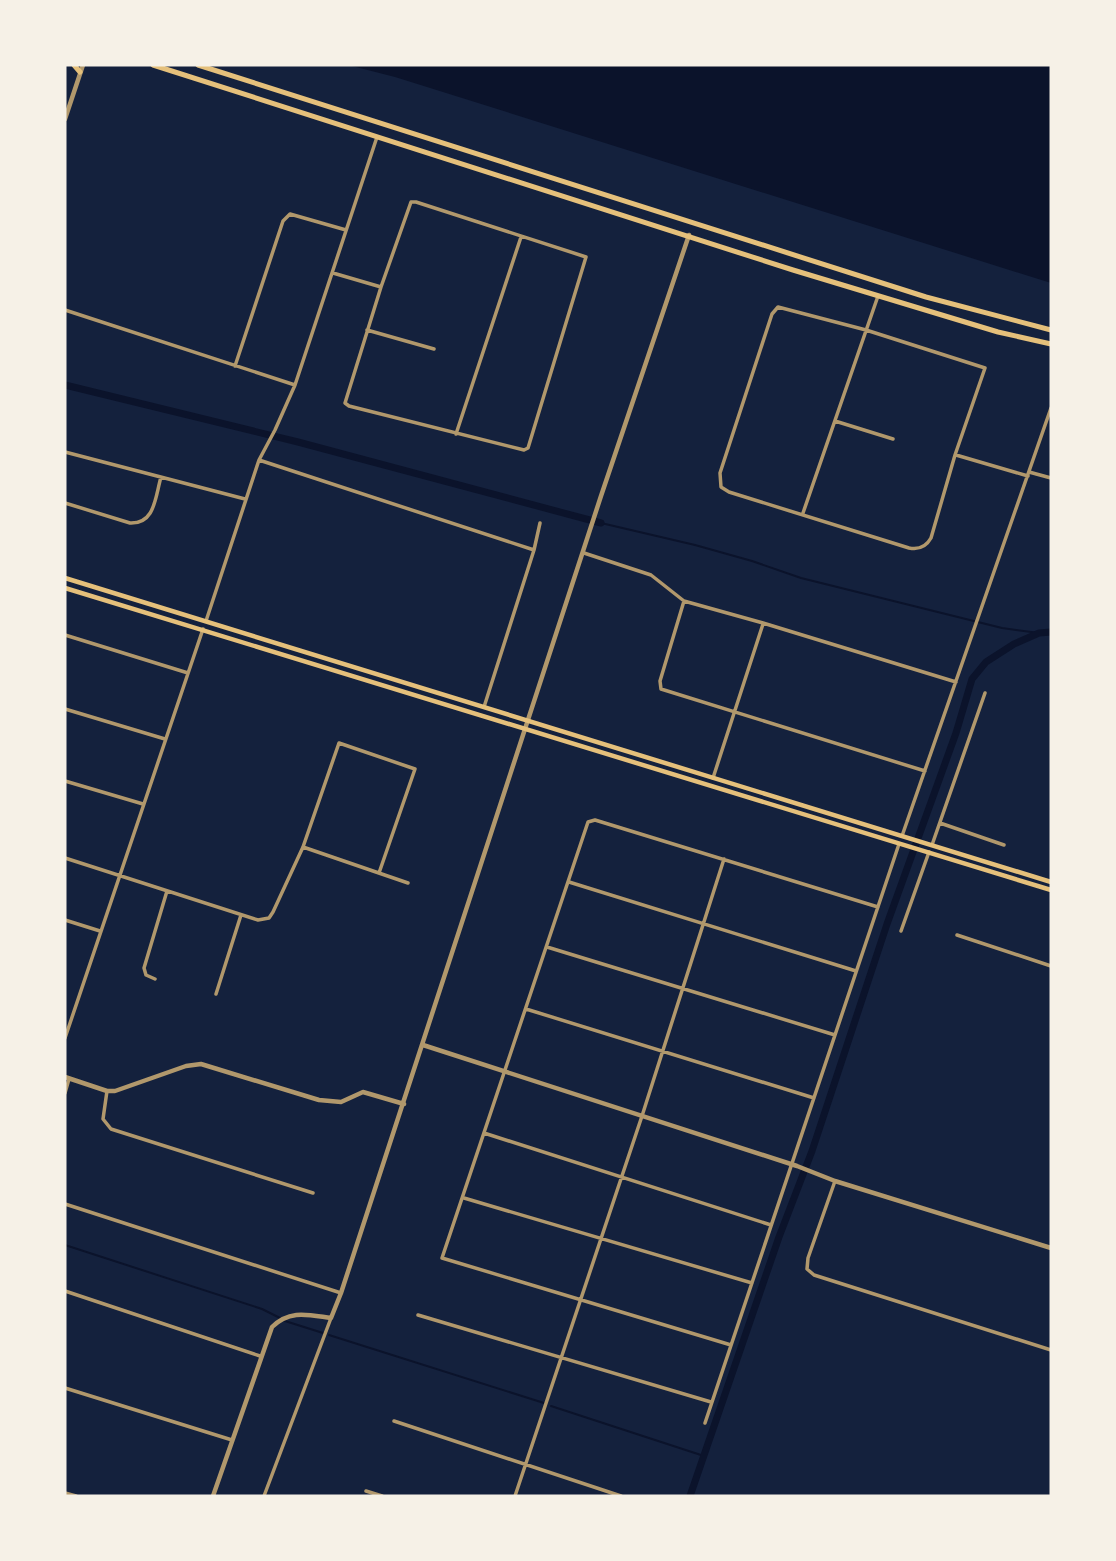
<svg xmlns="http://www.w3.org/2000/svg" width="1116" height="1561" font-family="'Open Sans',sans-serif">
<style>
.water{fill:#0b132b}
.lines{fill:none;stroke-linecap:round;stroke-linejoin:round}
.stream{stroke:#0b132b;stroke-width:2}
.canal{stroke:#0b132b;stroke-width:7}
.minor{stroke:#b1986c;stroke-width:3.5}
.tertiary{stroke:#b1986c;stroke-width:4.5}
.secondary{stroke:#e5c07b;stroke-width:4.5}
.primary{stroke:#e5c07b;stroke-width:5}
</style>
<rect width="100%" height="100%" fill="#14213d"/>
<!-- water -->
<path class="water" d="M348,65H1051V283L395,77Z"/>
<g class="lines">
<!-- stream -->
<path class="stream" d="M601,523L695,545L752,561L801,578L1002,628L1039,633
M65,1245L262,1309L280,1318
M285,1321L323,1333
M329,1335L544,1403
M551,1406L704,1456"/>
<!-- canal -->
<path class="canal" d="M65,385L298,442L601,523
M690,1496L779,1237L812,1151L887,924L956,733L972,679L986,662L1014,644L1039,633L1051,632"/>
<!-- minor -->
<path class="minor" d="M411,202H416L586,257L528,448L524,450L349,406L345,403L381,287Z
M333,273L381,287
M778,307L866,330L985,368L955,455L931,538C926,547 919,550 909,548L729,492L721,487L720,473L772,314Z
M65,310L295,385
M367,330L434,349
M235,366L283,221L290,214L346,230
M835,421L893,439
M456,434L521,237
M65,452L245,499
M956,455L1028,476
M259,460L534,550
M1029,472L1051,478
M65,503L130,523C155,524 155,498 161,477
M803,513L878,296
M584,553L651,575L684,601L763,623L956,682
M684,601L660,681L661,689L925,771
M206,621L259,460L275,430L295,385L377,137
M65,635L188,673
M484,707L534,550L540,523
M65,709L165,739
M713,778L763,624
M65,781L143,804
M940,823L1004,845
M902,836L1051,408
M932,845L985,693
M303,847L408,883
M65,858L258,920L269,918L273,912L303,847L339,743L415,769L379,873
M569,882L856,971
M65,920L100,931
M901,931L929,852
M957,935L1051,966
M547,947L835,1035
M155,979L146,975L144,968L167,891
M216,994L241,915
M526,1009L814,1098
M65,1038L203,629
M107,1091L103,1119L111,1129L313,1193
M65,1093L69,1079
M484,1133L771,1225
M835,1181L808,1258L807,1269L814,1275L1051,1350
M464,1198L752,1283
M65,1204L341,1293
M65,1291L260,1356
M418,1315L711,1402
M731,1345L442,1258L588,822L595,820L878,907
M65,1388L232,1440
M394,1421L621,1496
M705,1423L899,844
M366,1491L382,1496
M65,1493L76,1496
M264,1496L331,1318
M515,1496L642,1116L724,859"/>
<!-- tertiary -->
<path class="tertiary" d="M65,119L83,65
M423,1045L797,1166L835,1181L1051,1248
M65,1077L107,1091H115L186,1066L201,1064L319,1100L341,1102L363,1092L404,1104
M213,1496L272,1327C290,1309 309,1315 331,1318L341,1293L601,496L689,235"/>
<!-- secondary -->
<path class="secondary" d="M65,578L1051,882
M65,588L1051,890"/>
<!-- primary -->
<path class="primary" d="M74,65L80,72
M153,65L793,270L998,332L1051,344
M198,65L926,297L1051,330"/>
</g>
<!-- border -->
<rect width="1116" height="1561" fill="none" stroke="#f6f1e7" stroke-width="133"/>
</svg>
